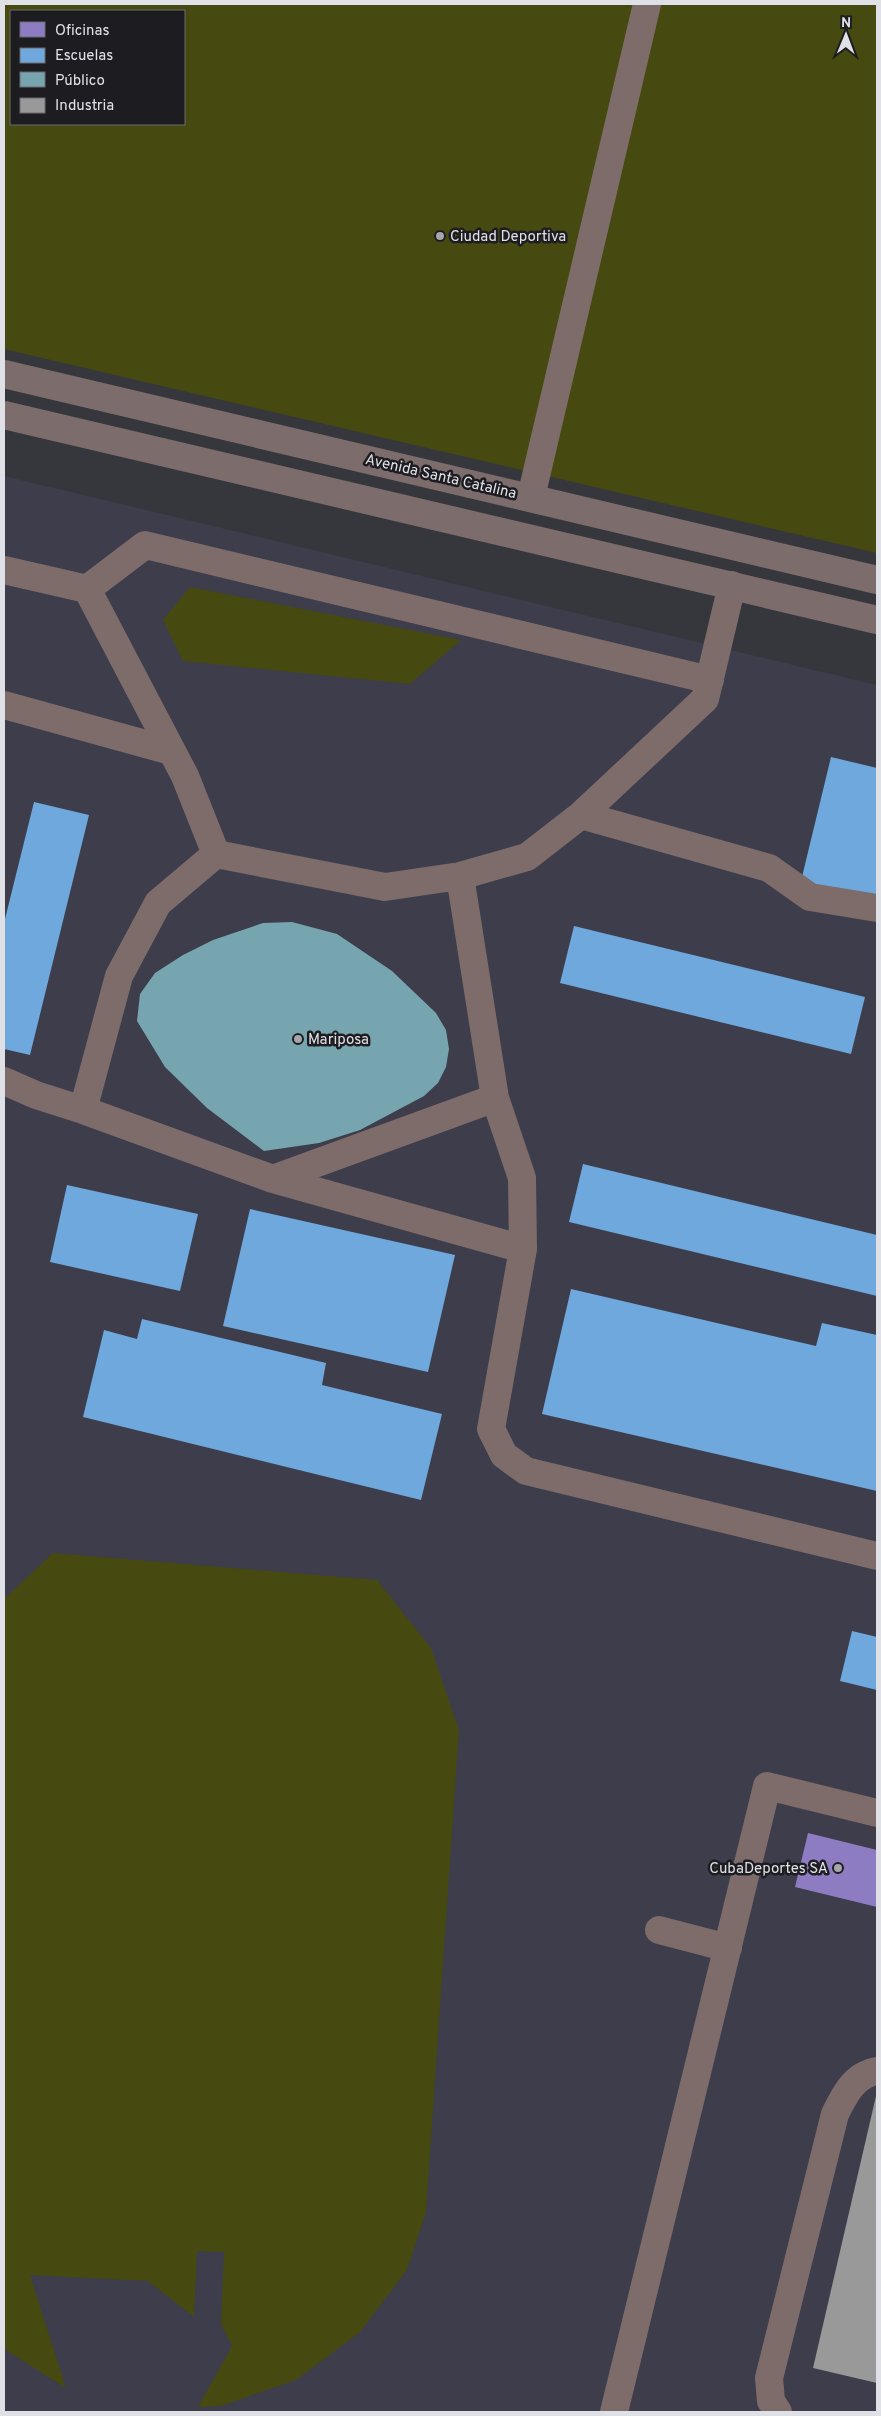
<svg xmlns="http://www.w3.org/2000/svg" width="881" height="2416" font-family="Overpass,sans-serif">
<style>
.built{fill:#3d3d4c}
.green{fill:#464a11;fill-rule:evenodd}
.offices{fill:#8e7cc3}
.schools{fill:#6fa8dc}
.public{fill:#76a5af}
.industry{fill:#999}
.lines{fill:none;stroke-linecap:round;stroke-linejoin:round}
.minor{stroke:#7d6c6a;stroke-width:28}
.major{stroke:#7c6c6c;stroke-width:28}
.poi-dot{fill:#a4a6ab;stroke:#1d1d21;stroke-width:2}
.labels{text-anchor:middle;stroke-width:5;stroke-linejoin:round;paint-order:stroke}
.poi-label{font-size:15px;fill:#e0e1e7;stroke:#1d1d21;text-anchor:start}
.street-label{font-size:15px;fill:#e0e1e7;stroke:#1d1d21}
</style>
<rect width="100%" height="100%" fill="#36373c"/>
<!-- built -->
<path class="built" d="M4,476L877,685V2412H4Z"/>
<!-- green -->
<path class="green" d="M4,4H877V553L4,349ZM11,11H184V124H11Z
M190,587L461,640L410,684L183,661L163,620Z
M53,1553L377,1580L431,1648L459,1730L426,2212L407,2270L359,2333L296,2380L221,2406L198,2407L232,2346L221,2324L224,2252L197,2251L194,2317L148,2281L30,2275L66,2388L4,2349V1599Z"/>
<!-- offices -->
<path class="offices" d="M808,1833L877,1850V1907L795,1887Z"/>
<!-- schools -->
<path class="schools" d="M831,757L877,768V899L801,881Z
M34,802L89,815L30,1055L4,1049V923Z
M574,926L865,997L851,1054L560,983Z
M583,1164L877,1235V1296L569,1222Z
M67,1185L198,1214L180,1291L50,1262Z
M250,1209L455,1255L428,1372L223,1326Z
M571,1289L816,1346L822,1323L877,1335V1491L542,1414Z
M142,1319L326,1363L322,1385L442,1414L421,1500L83,1417L104,1330L137,1339Z
M852,1631L877,1637V1690L840,1681Z"/>
<!-- public -->
<path class="public" d="M292,922L337,934L392,971L436,1013L446,1030L449,1049L446,1067L438,1083L424,1096L360,1130L319,1143L264,1151L207,1108L165,1067L137,1021L140,994L155,973L183,955L213,940L263,923Z"/>
<!-- industry -->
<path class="industry" d="M876,2096L877,2097V2383L813,2368Z"/>
<g class="lines">
<!-- minor -->
<path class="minor" d="M531,497L647,4
M4,570L87,589
M710,680L145,545L87,589L185,776L216,854L385,887L460,876L527,857L581,815L705,699L732,585
M4,705L171,751
M581,815L769,868L810,897L877,908
M216,854L158,903L119,976L83,1110L273,1179L523,1249
M460,876L495,1098L522,1178L523,1249L491,1429L504,1455L526,1471L877,1556
M4,1081L36,1095L83,1110
M273,1179L495,1098
M659,1930L728,1948
M614,2412L767,1786L877,1813
M778,2412L771,2401L769,2378L835,2114C845,2094 854,2075 877,2071"/>
<!-- major -->
<path class="major" d="M4,374L877,580
M4,415L877,620"/>
</g>
<!-- markers -->
<g class="poi-dot">
<circle cx="440" cy="236" r="5"/>
<circle cx="298" cy="1039" r="5"/>
<circle cx="838" cy="1868" r="5"/>
</g>
<g class="labels">
<!-- poi labels -->
<g class="poi-label">
<text x="450" y="241">Ciudad Deportiva</text>
<text x="308" y="1044">Mariposa</text>
<text x="828" y="1873" text-anchor="end">CubaDeportes SA</text>
</g>
<!-- street labels -->
<g class="street-label">
<text transform="translate(441 476) rotate(13)" y="5">Avenida Santa Catalina</text>
</g>
</g>
<!-- border -->
<rect width="881" height="2416" fill="none" stroke="#e0e1e7" stroke-width="10"/>
<!-- legend -->
<rect x="10" y="10" width="175" height="115" fill="#1d1d21" stroke="#6b6b70"/>
<rect x="20" y="22" width="25" height="15" fill="#8e7cc3" stroke="#6b6b70"/>
<text x="55" y="35" font-size="15" fill="#e0e1e7">Oficinas</text>
<rect x="20" y="48" width="25" height="15" fill="#6fa8dc" stroke="#6b6b70"/>
<text x="55" y="60" font-size="15" fill="#e0e1e7">Escuelas</text>
<rect x="20" y="72" width="25" height="15" fill="#76a5af" stroke="#6b6b70"/>
<text x="55" y="85" font-size="15" fill="#e0e1e7">Público</text>
<rect x="20" y="98" width="25" height="15" fill="#999999" stroke="#6b6b70"/>
<text x="55" y="110" font-size="15" fill="#e0e1e7">Industria</text>
<!-- north arrow -->
<g transform="translate(846 35) rotate(1)" stroke="#1d1d21" stroke-width="4" paint-order="stroke">
<path d="M0-4L9 19L0 12L-9 19Z" fill="#e0e1e7"/>
<text y="-8" font-size="14" font-weight="bold" text-anchor="middle" fill="#e0e1e7">N</text>
</g>
</svg>
